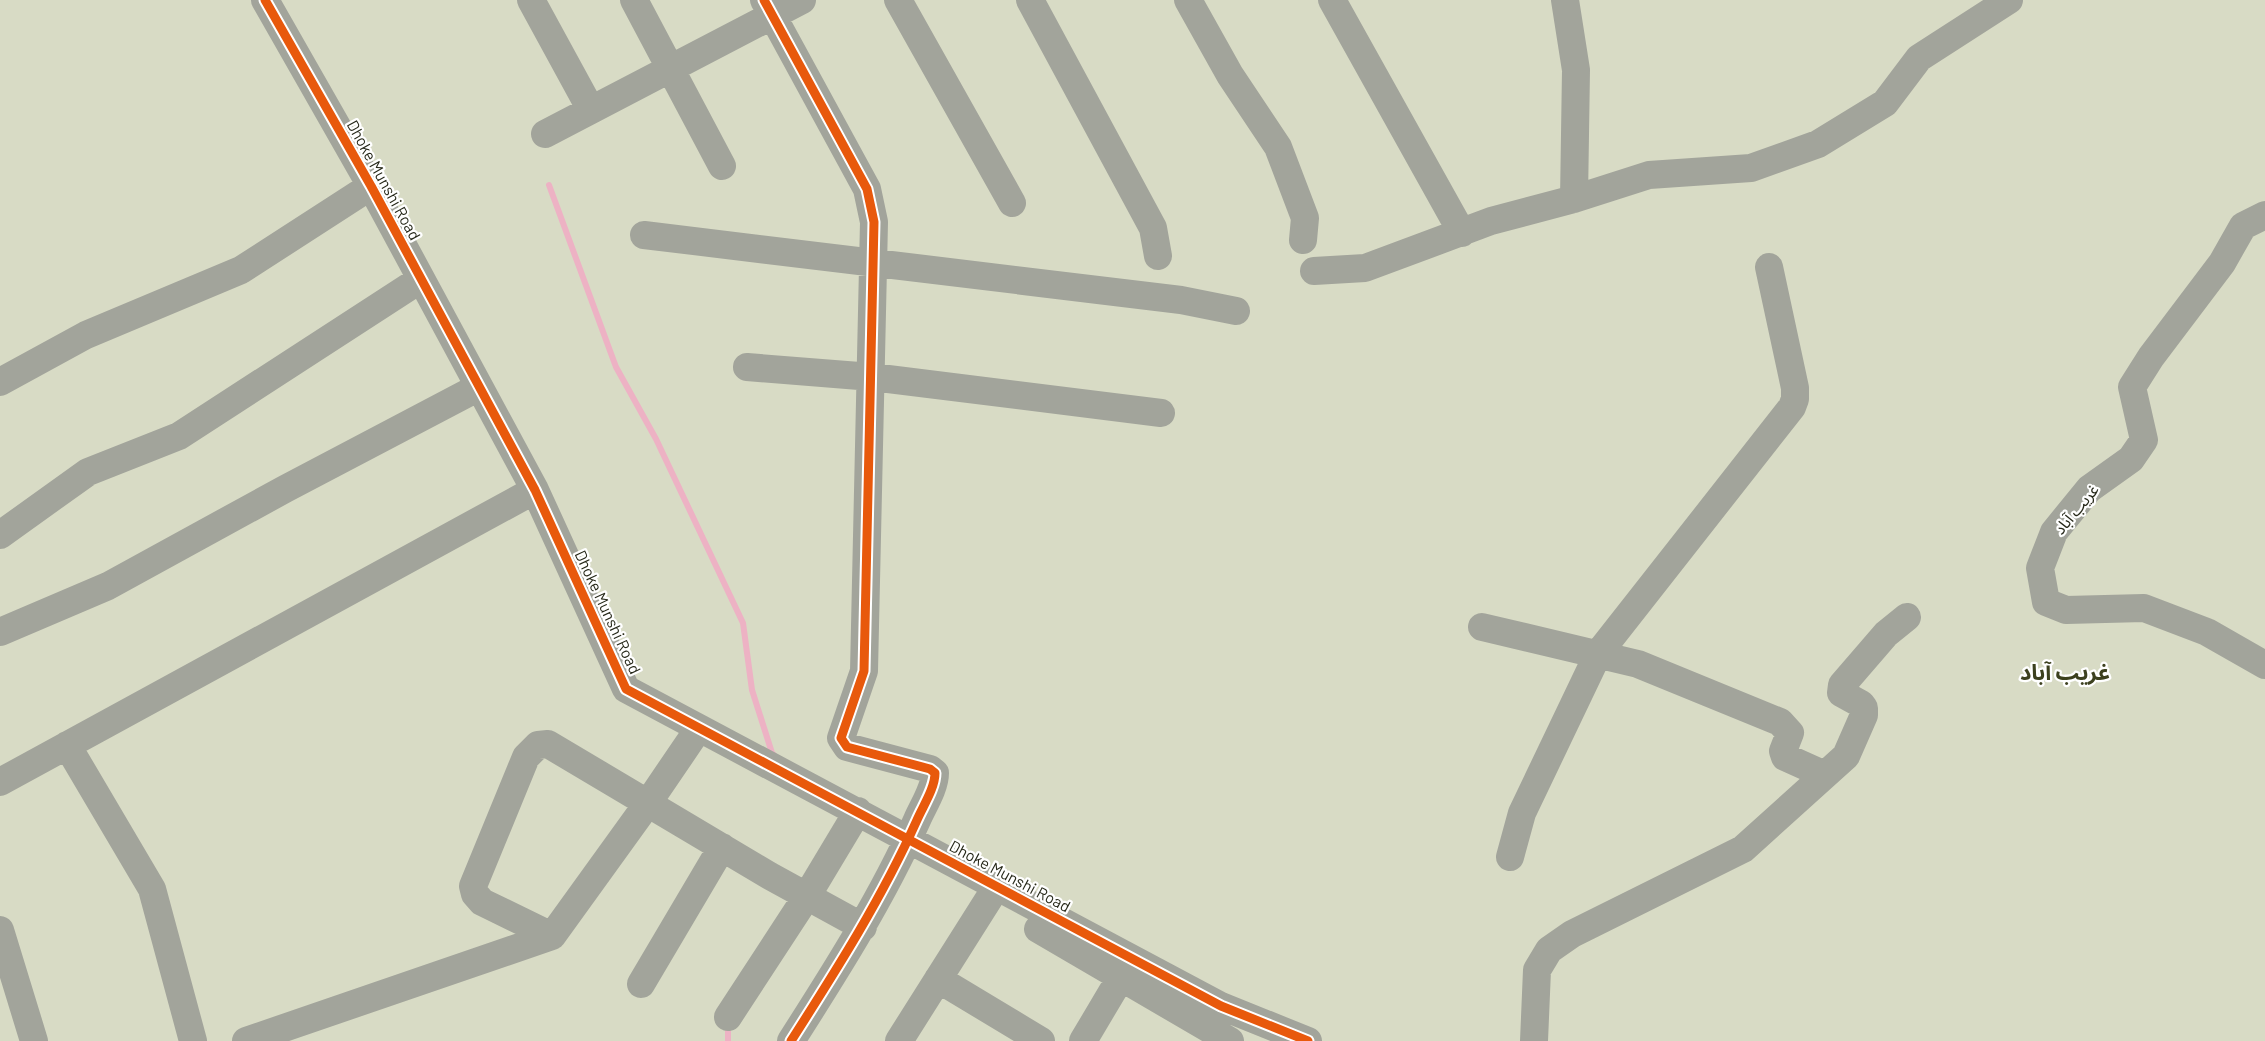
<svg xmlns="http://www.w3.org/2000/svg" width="2265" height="1041" font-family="Barlow,'Noto Sans Arabic',sans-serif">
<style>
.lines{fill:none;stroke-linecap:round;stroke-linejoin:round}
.stream{stroke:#edb2c4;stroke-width:6}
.minor{stroke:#a2a49b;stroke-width:28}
.cycleway-casing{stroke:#fff;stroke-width:13}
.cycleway{stroke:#e8590c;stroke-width:9}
.labels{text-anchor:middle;stroke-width:4.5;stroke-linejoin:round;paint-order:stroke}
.street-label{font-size:16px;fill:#262819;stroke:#fff}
.district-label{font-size:22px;font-weight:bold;fill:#3c401e;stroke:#fff}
</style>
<rect width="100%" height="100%" fill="#d8dbc5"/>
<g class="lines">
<!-- stream -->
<path class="stream" d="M549,185L616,367L656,439L743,623L752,690L772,753L774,755
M728,1024V1041"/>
<!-- minor -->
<path class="minor" d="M265,0L371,186L535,490L626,689L1221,1006L1308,1041
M531,0L591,110
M634,0L722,166
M764,0L867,189L874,222L864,671L841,738L847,747L930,769L935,773C935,788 923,806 917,820C882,898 837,969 791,1041
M898,0L1012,203
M1030,0L1153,228L1158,256
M1188,0L1230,75L1278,147L1305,218L1303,240
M1332,0L1462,233
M1565,0L1576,70L1574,199
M545,134L802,0
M2265,215L2243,226L2222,263L2151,357L2132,387L2144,440L2131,459L2089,489L2054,532L2040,568L2046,602L2066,610L2144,608L2207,632L2265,665
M644,235L1181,300L1236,311
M1314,271L1365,268L1491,221L1574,199L1649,175L1751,168L1818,144L1885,103L1919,58L2009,0
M747,367L872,377L1161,413
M0,382L86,335L241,270L371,186
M0,535L88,472L179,436L421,279
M1482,627L1638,664L1780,722L1790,733L1783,751L1785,757L1825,775
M0,632L108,586L285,489L479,387
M67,745L152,889L193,1041
M0,782L535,490
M1510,857L1522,813L1598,654L1792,407L1795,399V388L1769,267
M1038,929L1230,1041
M0,930L34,1041
M552,936L482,902L475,894L473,886L526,757L538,745L548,744L770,876L863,927
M938,979L1041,1041
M641,984L722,847
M728,1017L807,896L858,811
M246,1041L552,936L648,803L699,728
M899,1041L997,886
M1083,1041L1121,977
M1534,1041L1537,970L1549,950L1572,934L1743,849L1846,756L1864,715V708L1861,704L1841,693L1842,685L1886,634L1907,617"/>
<defs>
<path id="cycleway" d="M265,0L371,186L535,490L626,689L1221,1006L1308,1041
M764,0L867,189L874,222L864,671L841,738L847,747L930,769L935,773C935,788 923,806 917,820C882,898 837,969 791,1041"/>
</defs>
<!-- cycleway casing -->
<use href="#cycleway" class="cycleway-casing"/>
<!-- cycleway -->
<use href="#cycleway" class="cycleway"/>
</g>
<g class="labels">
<!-- street labels -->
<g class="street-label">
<text transform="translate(384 180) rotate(61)" y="6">Dhoke Munshi Road</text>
<text transform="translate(2076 509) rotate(-50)" y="6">غریب آباد</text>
<text transform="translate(608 612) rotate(65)" y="6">Dhoke Munshi Road</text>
<text transform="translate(1010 876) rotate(28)" y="6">Dhoke Munshi Road</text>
</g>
<!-- district labels -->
<g class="district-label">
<text x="2065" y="680">غریب آباد</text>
</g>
</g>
</svg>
